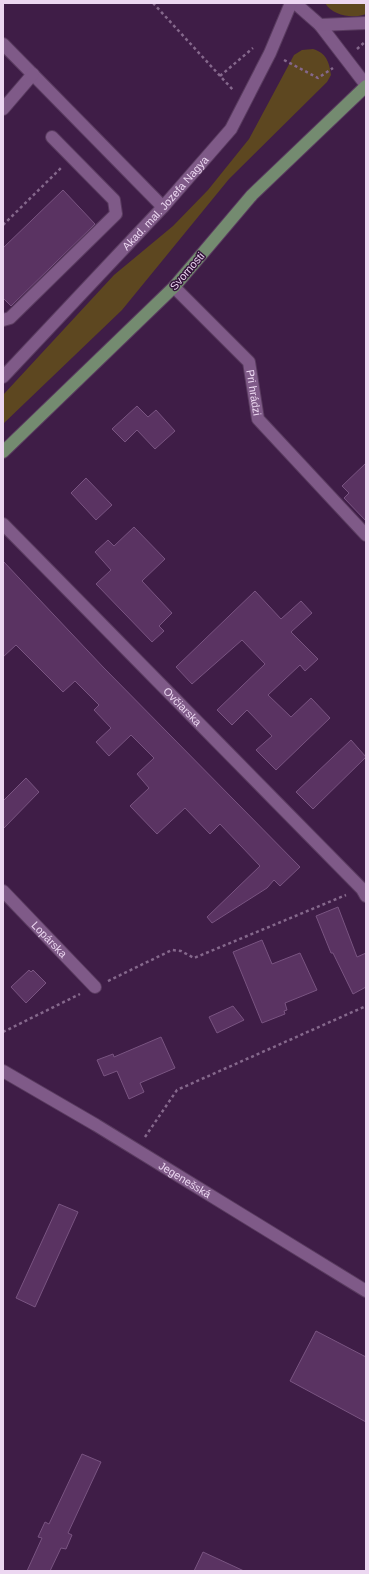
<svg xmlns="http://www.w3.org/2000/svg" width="369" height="1574" font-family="Arial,sans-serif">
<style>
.green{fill:#5d4720}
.building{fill:#5a3362;stroke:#795481}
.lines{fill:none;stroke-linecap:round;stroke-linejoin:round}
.minor-casing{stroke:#593b5f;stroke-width:14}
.major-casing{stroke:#593b5f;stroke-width:14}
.path{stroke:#85688c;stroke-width:2.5;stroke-dasharray:3 3;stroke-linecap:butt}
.minor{stroke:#7f5a88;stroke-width:12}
.major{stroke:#748b70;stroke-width:12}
.labels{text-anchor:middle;stroke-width:3;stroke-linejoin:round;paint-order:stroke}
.street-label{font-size:11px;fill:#ecd7f1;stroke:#35133c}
</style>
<rect width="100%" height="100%" fill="#3f1d47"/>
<!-- green -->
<path class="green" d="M325,3H366V14C353,19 333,16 325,3Z
M313,49C326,53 329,61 331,75L327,82L229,179L122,310L3,424V395L114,275L173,226L208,190L249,139L294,55L302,50Z"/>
<!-- building -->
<path class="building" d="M63,190L95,224L11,306L3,298V248Z
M137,406L148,417L156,410L175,431L155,449L137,430L125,442L112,429Z
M366,463V521L344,498L349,493L342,486Z
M86,478L112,505L96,520L71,493Z
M134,527L165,559L142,581L172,613L159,626L164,631L152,642L96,584L111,570L95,552L108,540L114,546Z
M3,561L104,668L300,867L280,886L274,880L267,888L212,923L207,917L260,866L220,824L210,834L185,808L157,834L130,806L149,788L137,774L154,758L131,735L109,756L96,742L111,728L94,710L99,705L75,681L63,692L16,645L3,657Z
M255,591L281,619L301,601L312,613L291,632L318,659L305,671L300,665L268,695L291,717L311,698L330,718L276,770L256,750L272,736L247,710L232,725L217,710L265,664L242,640L192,684L176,667Z
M351,740L366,757L313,809L296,792Z
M26,778L39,792L3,829V801Z
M338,907L357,957L366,953V987L353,994L333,953H331L316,916Z
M262,940L272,964L300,953L317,990L285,1003L287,1010L284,1011L285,1014L262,1023L233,952Z
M29,970L31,972L33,970L46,983L26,1003L11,987Z
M233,1006L244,1020L217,1033L209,1017Z
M161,1037L175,1068L140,1083L144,1092L129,1099L117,1071L104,1076L97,1060L113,1054L114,1057Z
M59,1204L78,1212L35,1307L16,1298Z
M316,1331L366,1357V1422L290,1381Z
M82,1454L101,1462L68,1533L72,1535L66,1549L61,1548L50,1571H27L42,1538L38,1537L45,1522L49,1524Z
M203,1552L244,1571H194Z"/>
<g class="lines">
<defs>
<g id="minor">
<path d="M295,3L320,25L366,85"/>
<path d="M320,25L366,23"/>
<path d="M3,44L163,207"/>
<path d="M3,109L33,74"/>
<path id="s1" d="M174,287L249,362L258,419L366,535"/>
<path d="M3,320L10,318L116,214L114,200L52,137"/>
<path id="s2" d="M3,377L163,207L231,129L270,53L291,3"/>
<path id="s3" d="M3,524L362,889L366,896"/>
<path id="s4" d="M3,891L95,987"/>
<path id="s5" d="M3,1071L96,1125L366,1291"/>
</g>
<path id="major" d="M3,452L174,287L252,195L366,86"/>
</defs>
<!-- minor casing -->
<use href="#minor" class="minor-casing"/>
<!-- major casing -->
<use href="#major" class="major-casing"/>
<!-- path -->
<path class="path" d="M153,3L233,90
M357,49L366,41
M284,60L318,78L333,68
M220,76L253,48
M3,225L61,168
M108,981L172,950L181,951L194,958L346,895
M3,1032L80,994
M145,1137L177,1090L366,1006"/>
<!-- minor -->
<use href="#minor" class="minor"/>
<!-- major -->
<use href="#major" class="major"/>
</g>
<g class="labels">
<!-- street labels -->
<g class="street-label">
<text dy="4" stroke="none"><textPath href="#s2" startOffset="238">Akad. mal. Jozefa Nagya</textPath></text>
<text transform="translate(187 271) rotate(-49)" y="4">Svornosti</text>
<text dy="4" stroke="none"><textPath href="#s1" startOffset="137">Pri hrádzi</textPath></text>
<text dy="4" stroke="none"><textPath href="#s3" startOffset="256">Ovčiarska</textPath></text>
<text dy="4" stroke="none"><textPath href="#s4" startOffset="67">Lopárska</textPath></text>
<text dy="4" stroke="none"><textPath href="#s5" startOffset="212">Jegenešská</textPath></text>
</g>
</g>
<!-- border -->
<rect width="369" height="1574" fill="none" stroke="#ecd7f1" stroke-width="8"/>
</svg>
